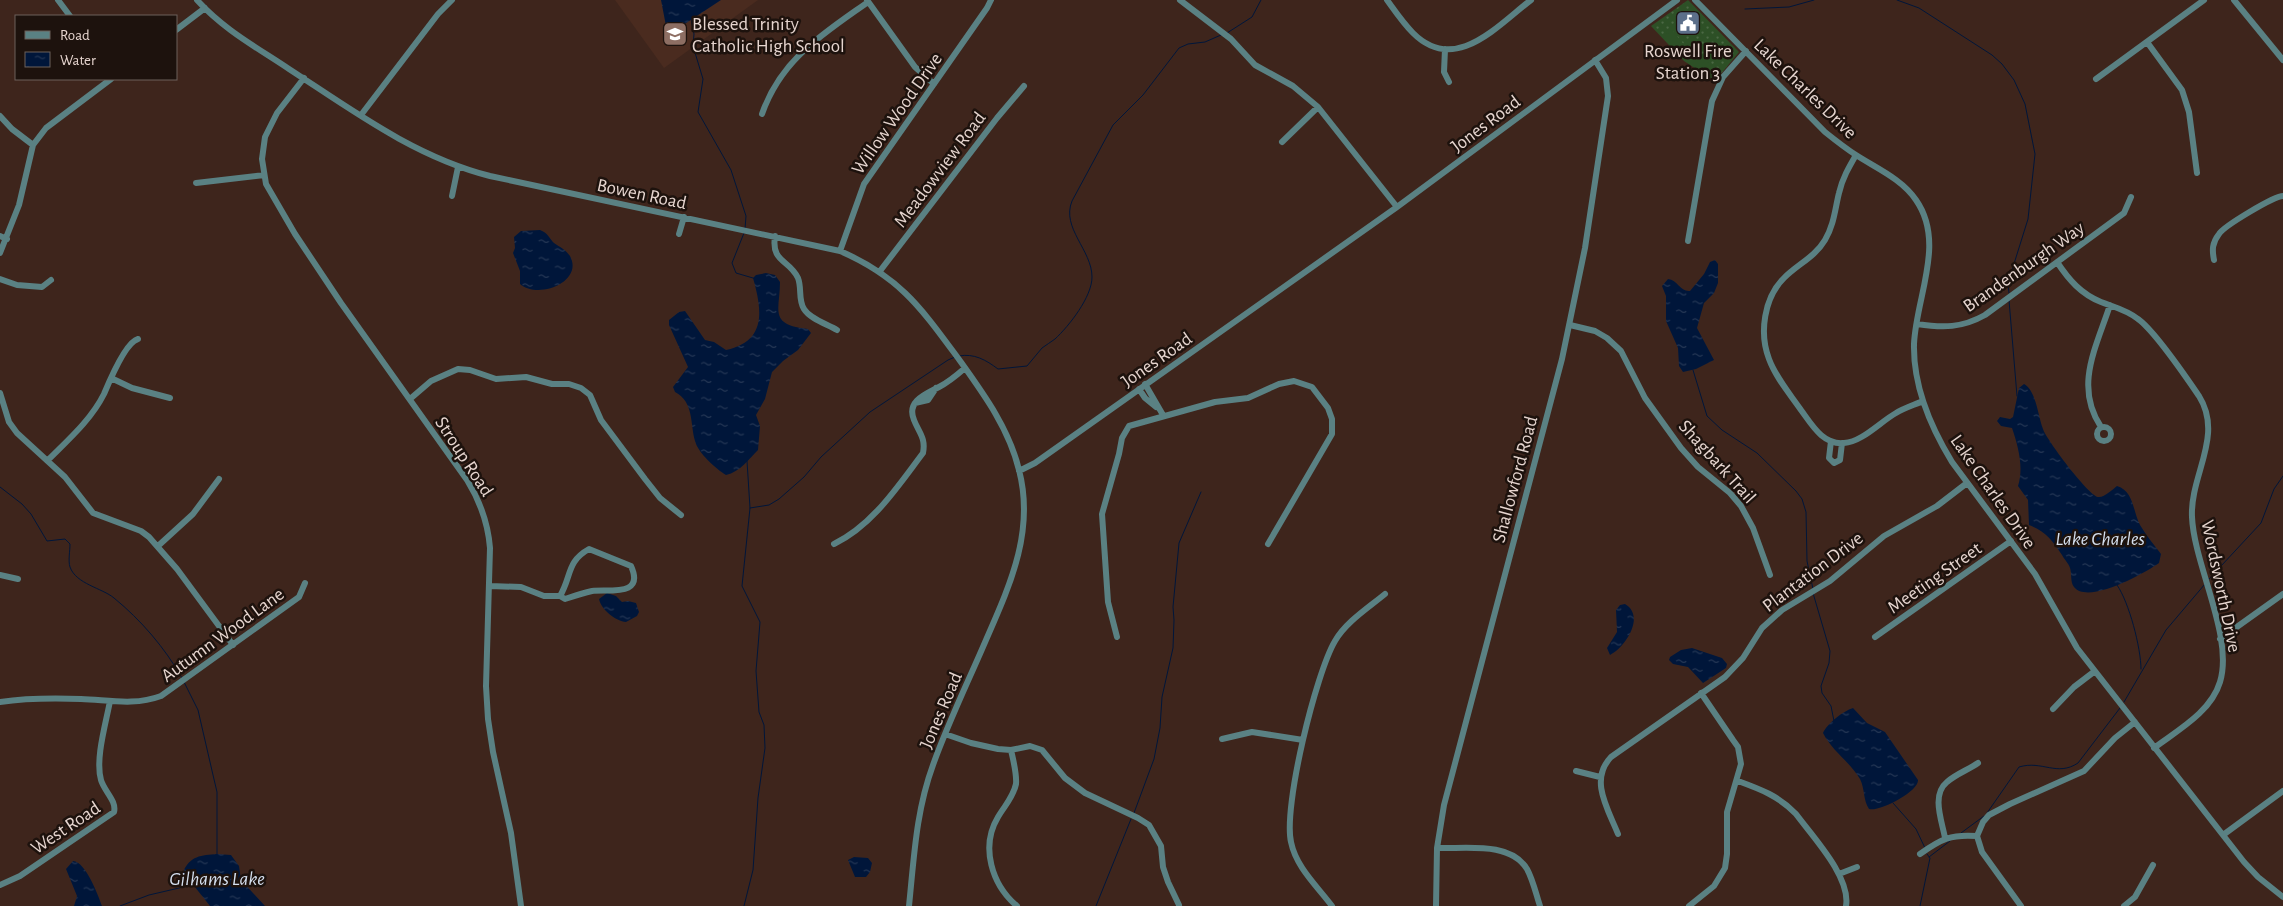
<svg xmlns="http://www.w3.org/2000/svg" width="2283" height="906" font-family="'Alegreya Sans',sans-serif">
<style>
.built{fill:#4a2b1f}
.grass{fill:url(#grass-dots)}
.garden{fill:#2d5026}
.water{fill:url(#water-ripples)}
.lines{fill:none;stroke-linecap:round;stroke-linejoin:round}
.stream{stroke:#00163a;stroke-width:1}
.minor{stroke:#5a8183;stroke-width:6}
.labels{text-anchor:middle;stroke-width:5;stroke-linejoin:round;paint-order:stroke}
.poi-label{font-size:19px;fill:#e6d5cf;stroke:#1d120d;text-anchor:start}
.street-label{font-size:19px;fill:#e6d5cf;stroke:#1d120d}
.water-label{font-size:20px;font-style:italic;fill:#d4dfef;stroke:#1d120d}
</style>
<defs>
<pattern id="grass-dots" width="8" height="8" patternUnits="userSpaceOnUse" patternTransform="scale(1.25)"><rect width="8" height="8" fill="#2d5026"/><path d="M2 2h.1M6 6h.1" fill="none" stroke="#4b6844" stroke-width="1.8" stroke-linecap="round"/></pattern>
<pattern id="water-ripples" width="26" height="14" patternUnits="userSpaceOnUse" patternTransform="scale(1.25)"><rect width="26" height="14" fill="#00163a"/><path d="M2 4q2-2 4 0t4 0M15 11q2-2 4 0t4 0" fill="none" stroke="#253755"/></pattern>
</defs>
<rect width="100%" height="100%" fill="#3e251c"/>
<!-- built -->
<path class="built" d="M615,0H758L664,68Z"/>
<!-- grass -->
<path class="grass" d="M1688,0L1739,52L1715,81L1684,61L1651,26Z"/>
<!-- garden -->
<path class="garden" d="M1672,30L1686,47L1678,55L1663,37Z
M1692,51L1711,65L1704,75L1685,61Z"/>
<!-- water -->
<path class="water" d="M661,0H721L671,33L666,26Z
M540,230C548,233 549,238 554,243C560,247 566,250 570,256C584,282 538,300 520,284V271L513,253L515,248L514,237L521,231Z
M1715,260L1718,264V283L1714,293L1704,303L1697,328L1714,360L1696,369L1683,372L1679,366L1678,348L1666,321V296L1662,286L1668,279C1678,280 1680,292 1690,291L1704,274L1710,262Z
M766,273L775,275L780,282C780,310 768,325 808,329L811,333L798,350L783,361L772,372L765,399L756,415L760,426L758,450C749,459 740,472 726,475C716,469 698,453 695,441C690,423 694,402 675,392L673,387L688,367L669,325V320L679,312L685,311L705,340L714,342L726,350C767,341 762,310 753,278L756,275Z
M2024,384C2036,390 2038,416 2043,429C2046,439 2088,495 2098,497C2104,498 2113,489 2117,486C2134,491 2133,512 2140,525C2146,535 2154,545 2161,554L2159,563C2145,573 2088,605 2074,587C2070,582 2072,574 2070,568C2069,564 2064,559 2062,555C2052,540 2046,532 2029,525L2028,500L2018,486C2024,467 2018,446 2012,428L2001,426L1997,421L2000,417L2010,419L2013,417L2019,388Z
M607,593L616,596L622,602L628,601L636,603L639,612L637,616L626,622C616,621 601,610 599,599Z
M1625,604C1646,616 1625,648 1610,655L1607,648L1617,632L1616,610L1620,605Z
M1692,648L1722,658L1727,664L1726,668L1703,683L1688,667L1673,664L1669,660L1670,657L1681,650Z
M1853,708L1867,723L1885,732L1918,780C1919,791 1880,812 1869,809C1863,800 1865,789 1860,779C1850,762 1832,751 1823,733C1827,724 1843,711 1853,708Z
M217,854L231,855L239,866L241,880L265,906H210L183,872C190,856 201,855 217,854Z
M854,857L868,858L872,863L870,872L866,877H855L848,860Z
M73,861C86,862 98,895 102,906H74L77,896L66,869Z"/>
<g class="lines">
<!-- stream -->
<path class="stream" d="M1897,0L1919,8L1992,55L2002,64L2014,80L2025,104L2035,154L2028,219L2008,283L2009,293
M1745,9L1789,7L1814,0
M691,19L694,34L693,46L703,79L698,112L731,170L746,216L745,229
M1227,33L1252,17L1261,0
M744,233L732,263L736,273L753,278
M2009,300L2017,396
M959,356C974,353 986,360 998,369L1027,366C1032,360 1037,354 1042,348C1046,345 1051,342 1055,339C1069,326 1092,297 1092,277C1092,250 1061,228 1072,201L1113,125L1143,95L1179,48L1188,44L1205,42L1221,35
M1693,370L1707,416L1722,430L1757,453L1796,491L1802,499L1806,512L1807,561L1813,589
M0,487L22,504L31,514L47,541L65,539L70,544C70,551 68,561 70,567C76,584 102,588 114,598C141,620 165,648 182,678
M750,508L769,505L779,499L804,477L821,457L870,412L948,360L955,357
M2209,579L2261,523L2274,489L2283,476
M2117,585C2129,602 2141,648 2141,669
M1813,593L1830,651L1829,663L1821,686L1822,693L1831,706L1834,721
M184,682L198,710L213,775L217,792V854
M2124,702L2166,630L2205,584
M1893,803L1916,829L1925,848
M1134,813L1154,759L1160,728L1162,697L1173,648L1174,620L1173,607L1179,543L1201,492
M1987,813L2019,767C2042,760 2057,777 2078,763L2120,708
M1961,833L1984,816
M1929,857L1950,841
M120,906L149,895L192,885
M744,906L753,870L758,798L765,748L764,725L759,712L756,671L760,622L742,586L750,508L747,461
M1096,906L1131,819
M1920,906L1930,858L1927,854"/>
<!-- minor -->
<path class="minor" d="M58,0L70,16
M197,0C223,29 256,47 289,69C352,110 415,157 490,176L840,251C900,277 921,308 958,358C983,393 1009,428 1019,470C1035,531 1010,585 986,640C968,682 948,723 933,765C916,811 914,858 909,906
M867,0L915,67L934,84
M1180,0L1231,39L1255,65L1293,86L1318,107L1397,207
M1387,0C1395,11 1403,23 1413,33C1455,75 1497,26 1531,0
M1695,0L1825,132C1835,140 1845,148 1856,155C1876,168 1902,179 1916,200C1946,243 1916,297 1914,344C1913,386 1930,426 1952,462L2035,574L2077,648L2244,862L2258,877L2283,897
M2234,0L2283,60
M176,30L205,8
M2147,42L2182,90L2189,112L2197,173
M1445,49L1444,72L1449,82
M304,78L277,113L265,137L262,159L266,184L295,234L341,303L467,480C480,501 488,523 490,548L486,686L488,719L493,752L511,833L521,906
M2096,79L2204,0
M762,114C781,59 823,34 868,2
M361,115L438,14L452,0
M0,116L12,129L33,145
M1282,142L1318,107
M1856,155C1849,167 1842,179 1839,193C1835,209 1834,225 1825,240C1815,257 1798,264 1784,278C1764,298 1759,333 1769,359C1776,378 1790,394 1801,410C1812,425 1823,445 1844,443C1862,442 1880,422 1896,413C1904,408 1914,405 1923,401
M196,183L264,175
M452,196L458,167
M679,234L684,217
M0,236L7,239
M775,236C771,263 789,259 798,278C802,288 798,300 804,309C810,319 827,324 837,330
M1688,241L1712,101L1723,77L1746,51
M840,251L864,184L987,8L991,0
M0,253L19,205L33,145L46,128L111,79
M2214,260C2212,250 2212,243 2219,234C2224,226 2274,196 2283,196
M2057,262C2069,280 2081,294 2101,302C2114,307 2127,310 2138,319C2155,331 2186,377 2199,396C2224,436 2190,475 2192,517C2194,565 2234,637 2220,682C2211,712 2178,730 2154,748
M880,271L997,118L1024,86
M0,279L17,285L42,287L51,280
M1917,324C1943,328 1962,328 1985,315L2124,213L2131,197
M1570,325L1595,331L1607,338L1621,351L1645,398L1681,448L1698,467L1730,493L1741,506L1753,528L1770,575
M111,378L132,388L170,398
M1145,384L1163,415
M1139,389L1145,398L1156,407
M0,393L9,422L17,433L65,477L93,513L141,531L149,537L177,569L233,645
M410,399L431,381L458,369L470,370L496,379L526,377L552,384H569L581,388L590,395L601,420L645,479L660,498L681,515
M915,403L928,400L936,388
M2097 434a7 7 0 1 1 14 0a7 7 0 1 1-14 0Z
M2101,427C2074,386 2096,348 2110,305
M1831,441L1829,458L1834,463L1840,460L1842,443
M48,460C68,440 91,420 104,394C109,382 126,342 138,339
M1019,471L1035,463L1397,207L1677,0
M834,544C873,525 898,486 923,453C926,438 919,433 914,420C906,401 926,394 939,387C949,382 957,375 965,368
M158,546L193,514L219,479
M0,575L18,579
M490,586L521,587L544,596H560L565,599C574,596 583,593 592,591C609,589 645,597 631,566L589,549C566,562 572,576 560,596
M1117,637L1108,602L1102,514L1119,454L1122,438L1129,426L1215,402L1248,398L1279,384L1294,381L1312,387L1328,408L1332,419V434L1268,544
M1875,637L2011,541
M2220,639L2283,594
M0,702C27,698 54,698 81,699C109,700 134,706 161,696L299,597L305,583
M2053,709L2074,687L2095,671
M945,734L971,743L998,749L1011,750L1030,746L1042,750L1065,778L1085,793L1138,818L1149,825L1161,846L1163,867L1168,882L1179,905
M1222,739L1252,732L1303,740
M1011,750C1013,759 1017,774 1016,784C1013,798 1005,805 998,817C980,847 992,885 1017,906
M1576,771L1600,777
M1738,781C1760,789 1779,796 1796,814C1813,837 1851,877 1846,906
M1618,834C1608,809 1589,780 1611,757L1725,677L1743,658L1762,628L1782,610L1830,581L1884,536L1937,506L1967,483
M2223,835L2283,791
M1945,838C1942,821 1931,795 1947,782C1956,774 1968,770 1978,763
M1437,848C1465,849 1510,841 1527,869C1533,880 1536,894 1540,906
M1920,854C1941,839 1951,834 1977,836
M1839,874L1857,867
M0,885L20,876L114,812C117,801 104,791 101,780C95,759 106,723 110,701
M1332,906C1317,886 1296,867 1291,842C1283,807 1316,673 1335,641C1346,622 1368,608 1385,594
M1436,906L1437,848L1444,805L1562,359L1585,248L1608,96L1606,78L1595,60
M1689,906L1714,886L1725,868L1727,854V812L1741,764L1738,747L1733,740L1701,693
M2021,906L1982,852L1977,836L1983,822L1989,815L2010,804L2084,771L2115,738L2135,722
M2124,906L2135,897L2153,865"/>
</g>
<!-- icons -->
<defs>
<symbol id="civic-square" viewBox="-11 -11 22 22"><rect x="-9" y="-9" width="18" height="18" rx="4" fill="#5c6f8a" stroke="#1d120d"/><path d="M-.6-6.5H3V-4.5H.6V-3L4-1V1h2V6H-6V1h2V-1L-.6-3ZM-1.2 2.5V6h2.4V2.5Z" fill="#fff"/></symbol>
<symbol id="school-square" viewBox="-11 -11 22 22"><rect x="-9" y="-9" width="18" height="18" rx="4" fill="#8d6e63" stroke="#1d120d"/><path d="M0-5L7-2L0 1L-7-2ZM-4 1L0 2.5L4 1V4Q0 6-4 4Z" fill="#fff"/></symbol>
</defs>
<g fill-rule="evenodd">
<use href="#civic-square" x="1674" y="9" width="28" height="28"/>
<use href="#school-square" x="661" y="20" width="28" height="28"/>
</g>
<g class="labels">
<!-- poi labels -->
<g class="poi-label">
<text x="692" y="30">Blessed Trinity<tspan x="692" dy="22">Catholic High School</tspan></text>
<text x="1688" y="57" text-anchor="middle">Roswell Fire<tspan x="1688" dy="22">Station 3</tspan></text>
</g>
<!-- street labels -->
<g class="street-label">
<text transform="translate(1806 88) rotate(44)" y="7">Lake Charles Drive</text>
<text transform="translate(896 113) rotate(-55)" y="7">Willow Wood Drive</text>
<text transform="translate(1485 123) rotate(-37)" y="7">Jones Road</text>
<text transform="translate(939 169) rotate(-53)" y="7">Meadowview Road</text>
<text transform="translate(642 193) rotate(12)" y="7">Bowen Road</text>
<text transform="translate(2023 266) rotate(-35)" y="7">Brandenburgh Way</text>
<text transform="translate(1156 359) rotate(-35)" y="7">Jones Road</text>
<text transform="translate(465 456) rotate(57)" y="7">Stroup Road</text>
<text transform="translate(1718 461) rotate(48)" y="7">Shagbark Trail</text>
<text transform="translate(1514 479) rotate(-75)" y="7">Shallowford Road</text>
<text transform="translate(1994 491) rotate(55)" y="7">Lake Charles Drive</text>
<text transform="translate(1812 571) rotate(-37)" y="7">Plantation Drive</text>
<text transform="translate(1934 577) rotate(-35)" y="7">Meeting Street</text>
<text transform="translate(2222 586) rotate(78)" y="7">Wordsworth Drive</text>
<text transform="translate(222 634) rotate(-36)" y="7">Autumn Wood Lane</text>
<text transform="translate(940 710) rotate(-67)" y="7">Jones Road</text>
<text transform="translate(65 827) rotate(-34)" y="7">West Road</text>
</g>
<!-- water labels -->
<g class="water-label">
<text x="2100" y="545">Lake Charles</text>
<text x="217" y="885">Gilhams Lake</text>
</g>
</g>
<!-- legend -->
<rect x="15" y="15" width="162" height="65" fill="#1d120d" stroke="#6d605b"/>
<rect x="25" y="31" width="25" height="8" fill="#5a8183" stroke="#6d605b"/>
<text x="60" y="40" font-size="15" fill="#e6d5cf">Road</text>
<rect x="25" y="52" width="25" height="15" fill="url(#water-ripples)" stroke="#6d605b"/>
<text x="60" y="65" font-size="15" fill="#e6d5cf">Water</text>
</svg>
